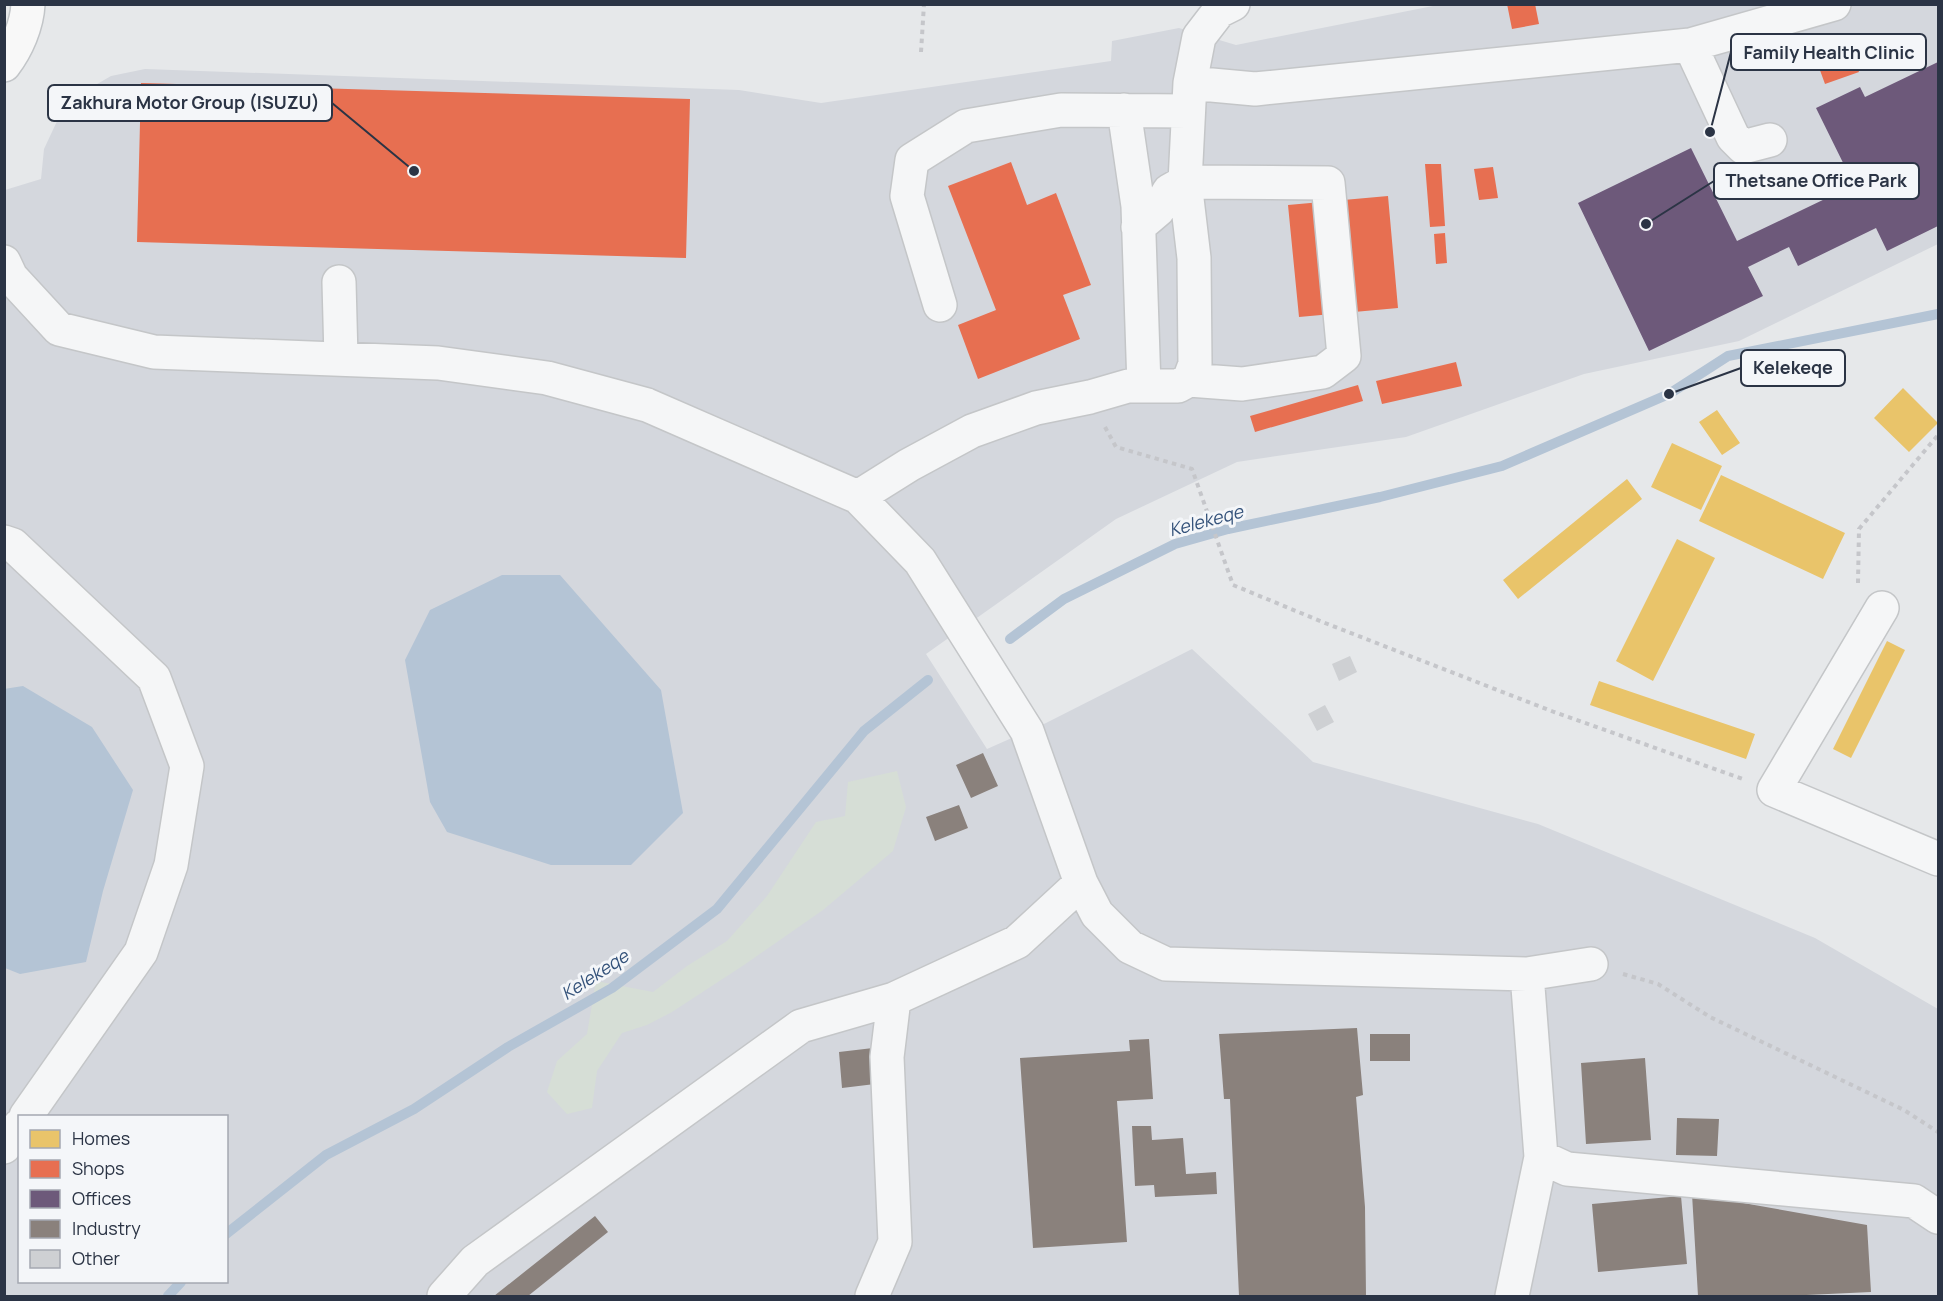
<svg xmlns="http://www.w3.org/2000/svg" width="1943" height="1301" font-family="Manrope,sans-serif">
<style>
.built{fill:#d4d7dd;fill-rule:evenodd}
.green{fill:#d6ded6}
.water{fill:#b4c4d5}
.homes{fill:#e9c46a}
.shops{fill:#e76f51}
.offices{fill:#6d597a}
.industry{fill:#8a817c}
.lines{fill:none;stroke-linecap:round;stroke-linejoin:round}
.stream{stroke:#b4c4d5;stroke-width:10}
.building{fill:#ced0d3}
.minor-casing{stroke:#c4c6c8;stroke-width:36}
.major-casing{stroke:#c2c5c8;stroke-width:36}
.path{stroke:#c5c6ca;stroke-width:4;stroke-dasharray:4.5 4.5;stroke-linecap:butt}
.minor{stroke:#f5f6f7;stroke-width:33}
.major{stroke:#f8f8f8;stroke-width:33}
.labels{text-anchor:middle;stroke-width:6;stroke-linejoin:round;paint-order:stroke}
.water-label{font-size:18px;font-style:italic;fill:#34527a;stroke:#f4f6f9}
.leader{fill:none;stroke:#2b3445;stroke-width:2}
.callout-dot{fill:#2b3445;stroke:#f4f6f9;stroke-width:2}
.callout{fill:#f4f6f9;stroke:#2b3445;stroke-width:2}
.callout-label{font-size:18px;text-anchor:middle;font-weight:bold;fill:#2b3445}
</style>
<rect width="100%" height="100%" fill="#e6e8ea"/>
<!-- built -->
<path class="built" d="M1438,5H1938V244L1739,341L1584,374L1406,437L1237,462L1116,519L926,654L987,749L1046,723L1192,649L1313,762L1538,824L1815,938L1938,1009V1296H5V190L41,179L44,149L66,102L111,76L145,69L739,90L821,103L1111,61L1112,41L1179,28L1236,45ZM20,1116H226V1282H20Z"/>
<!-- green -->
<path class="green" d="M897,771L906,807L893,851L823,910L744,965L672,1012L647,1025L622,1033L597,1071L592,1108L567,1114L547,1092L557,1061L587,1034L596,981L653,992L687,966L727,941L767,896L816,822L845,816L848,782Z"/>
<!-- water -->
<path class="water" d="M502,575H560L661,690L683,813L631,865H551L447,832L430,802L405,660L430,610Z
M23,686L92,727L133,790L103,891L86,962L20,974L5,968L4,689Z"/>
<!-- homes -->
<path class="homes" d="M1903,388L1938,423L1909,452L1874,418Z
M1717,410L1740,443L1722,455L1699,422Z
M1672,443L1722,466L1701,510L1651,487Z
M1721,475L1845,533L1823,579L1699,521Z
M1627,479L1642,499L1518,599L1503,580Z
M1677,539L1715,558L1653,681L1616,661Z
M1887,641L1905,650L1851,758L1833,749Z
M1599,681L1755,734L1746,759L1590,705Z"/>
<!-- shops -->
<path class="shops" d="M1507,4H1535L1539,24L1512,29Z
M1851,51L1859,72L1825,84L1817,62Z
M141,83L690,99L686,258L137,242Z
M1011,162L1027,205L1056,193L1091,285L1063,295L1080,339L978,379L958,325L996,310L948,186Z
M1425,164H1441L1445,226L1430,227Z
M1493,167L1498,198L1479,200L1474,169Z
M1388,196L1398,308L1299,317L1288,205Z
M1445,233L1447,263L1436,264L1434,234Z
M1456,362L1462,386L1382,404L1376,381Z
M1358,385L1363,401L1255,432L1250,416Z"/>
<!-- offices -->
<path class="offices" d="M1938,62V226L1887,251L1876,228L1798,266L1789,247L1748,267L1763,296L1649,351L1578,203L1691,148L1737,241L1854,185L1816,108L1860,87L1865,97Z"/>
<!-- industry -->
<path class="industry" d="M983,753L998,786L971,798L956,765Z
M959,805L968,828L935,841L926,817Z
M1357,1028L1363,1095L1356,1097L1365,1207L1366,1296H1239L1230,1099H1224L1219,1034Z
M1370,1034H1410V1061H1370Z
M1149,1039L1153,1099L1117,1101L1127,1242L1033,1248L1020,1058L1130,1051L1129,1040Z
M873,1048L875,1084L842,1088L839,1052Z
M1645,1058L1651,1140L1586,1144L1581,1063Z
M1677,1118L1719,1119L1717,1156L1676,1155Z
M1132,1126H1151L1152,1140L1183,1138L1186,1174L1216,1172L1217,1194L1155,1197L1154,1185L1135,1186Z
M1692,1194L1867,1225L1871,1292L1785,1296H1698Z
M1681,1196L1687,1264L1598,1272L1592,1204Z
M595,1216L608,1232L528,1296H494Z"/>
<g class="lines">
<!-- stream -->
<path class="stream" d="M1010,639L1064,599L1175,544L1228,529L1380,497L1502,466L1669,394L1728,356L1938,314
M226,1234L326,1155L414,1109L508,1047L612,988L717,909L864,731L928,680
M168,1296L181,1282"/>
</g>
<!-- building -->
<path class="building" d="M1350,656L1357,672L1339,681L1332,664Z
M1325,705L1334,722L1317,731L1308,714Z"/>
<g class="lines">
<defs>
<path id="minor" d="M1690,45L1733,137L1743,147L1770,140
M1190,83L1255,89L1690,45L1834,4
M1124,110L1138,206L1144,386
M1138,227L1158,210L1169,191L1185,182L1328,183L1344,356L1323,372L1242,384L1189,380
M4,262L11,277L59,329L154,352L438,363L547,378L647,405L858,497L920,561L1027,731L1081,883L1097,914L1130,947L1166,964L1527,974L1591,964
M339,282L341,358
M940,305L907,196L912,160L966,126L1061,110L1188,111
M858,497L909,465L972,431L1036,408L1090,397L1128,386H1178L1189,380L1195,364L1194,258L1185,182L1190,83L1199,37L1219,11L1233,4
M4,542L13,545L154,678L187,766L171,865L141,952L26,1116
M1882,608L1774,790L1938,859
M4,1147L20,1125
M1541,1157L1567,1169L1914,1201L1938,1217
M444,1296L475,1261L801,1026L894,999L1017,942L1081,883
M872,1296L895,1242L887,1057L894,999
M1512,1296L1541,1157L1527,974"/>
<path id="major" d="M4,65C17,48 27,25 28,4"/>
</defs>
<!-- minor casing -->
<use href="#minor" class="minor-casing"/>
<!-- major casing -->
<use href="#major" class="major-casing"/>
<!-- path -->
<path class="path" d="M921,52L924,4
M1105,427L1116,447L1192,469L1233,585L1325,623L1554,712L1743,779
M1858,583L1859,529L1938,435
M1623,974L1658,984L1710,1017L1904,1110L1938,1132"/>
<!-- minor -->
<use href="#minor" class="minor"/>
<!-- major -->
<use href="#major" class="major"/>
</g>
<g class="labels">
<!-- water labels -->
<g class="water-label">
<text transform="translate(1206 521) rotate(-15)" y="6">Kelekeqe</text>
<text transform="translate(595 975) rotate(-33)" y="6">Kelekeqe</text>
</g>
</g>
<!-- callouts -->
<path class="leader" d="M1710 132L1731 52M414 171L332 103M1646 224L1714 181M1669 394L1741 368"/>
<g class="callout-dot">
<circle cx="1710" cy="132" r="6"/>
<circle cx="414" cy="171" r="6"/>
<circle cx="1646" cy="224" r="6"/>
<circle cx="1669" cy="394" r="6"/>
</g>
<g class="callout">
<rect x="1731" y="34" width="195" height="36" rx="6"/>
<rect x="48" y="85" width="284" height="36" rx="6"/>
<rect x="1714" y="163" width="205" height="36" rx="6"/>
<rect x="1741" y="350" width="104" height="36" rx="6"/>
</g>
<g class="callout-label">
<text x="1829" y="59">Family Health Clinic</text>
<text x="190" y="109">Zakhura Motor Group (ISUZU)</text>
<text x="1816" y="187">Thetsane Office Park</text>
<text x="1793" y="374">Kelekeqe</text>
</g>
<!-- border -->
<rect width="1943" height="1301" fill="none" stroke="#2b3445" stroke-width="12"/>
<!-- legend -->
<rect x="18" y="1115" width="210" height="168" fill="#f4f6f9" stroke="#a4a8b1" stroke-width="1.5"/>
<rect x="30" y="1130" width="30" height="18" fill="#e9c46a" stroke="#a4a8b1" stroke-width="1.5"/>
<text x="72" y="1145" font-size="18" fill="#2b3445">Homes</text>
<rect x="30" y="1160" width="30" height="18" fill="#e76f51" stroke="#a4a8b1" stroke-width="1.5"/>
<text x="72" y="1175" font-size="18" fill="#2b3445">Shops</text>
<rect x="30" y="1190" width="30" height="18" fill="#6d597a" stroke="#a4a8b1" stroke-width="1.5"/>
<text x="72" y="1205" font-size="18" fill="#2b3445">Offices</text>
<rect x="30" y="1220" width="30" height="18" fill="#8a817c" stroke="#a4a8b1" stroke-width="1.5"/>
<text x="72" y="1235" font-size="18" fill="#2b3445">Industry</text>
<rect x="30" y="1250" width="30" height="18" fill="#ced0d3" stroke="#a4a8b1" stroke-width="1.5"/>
<text x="72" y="1265" font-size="18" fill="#2b3445">Other</text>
</svg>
